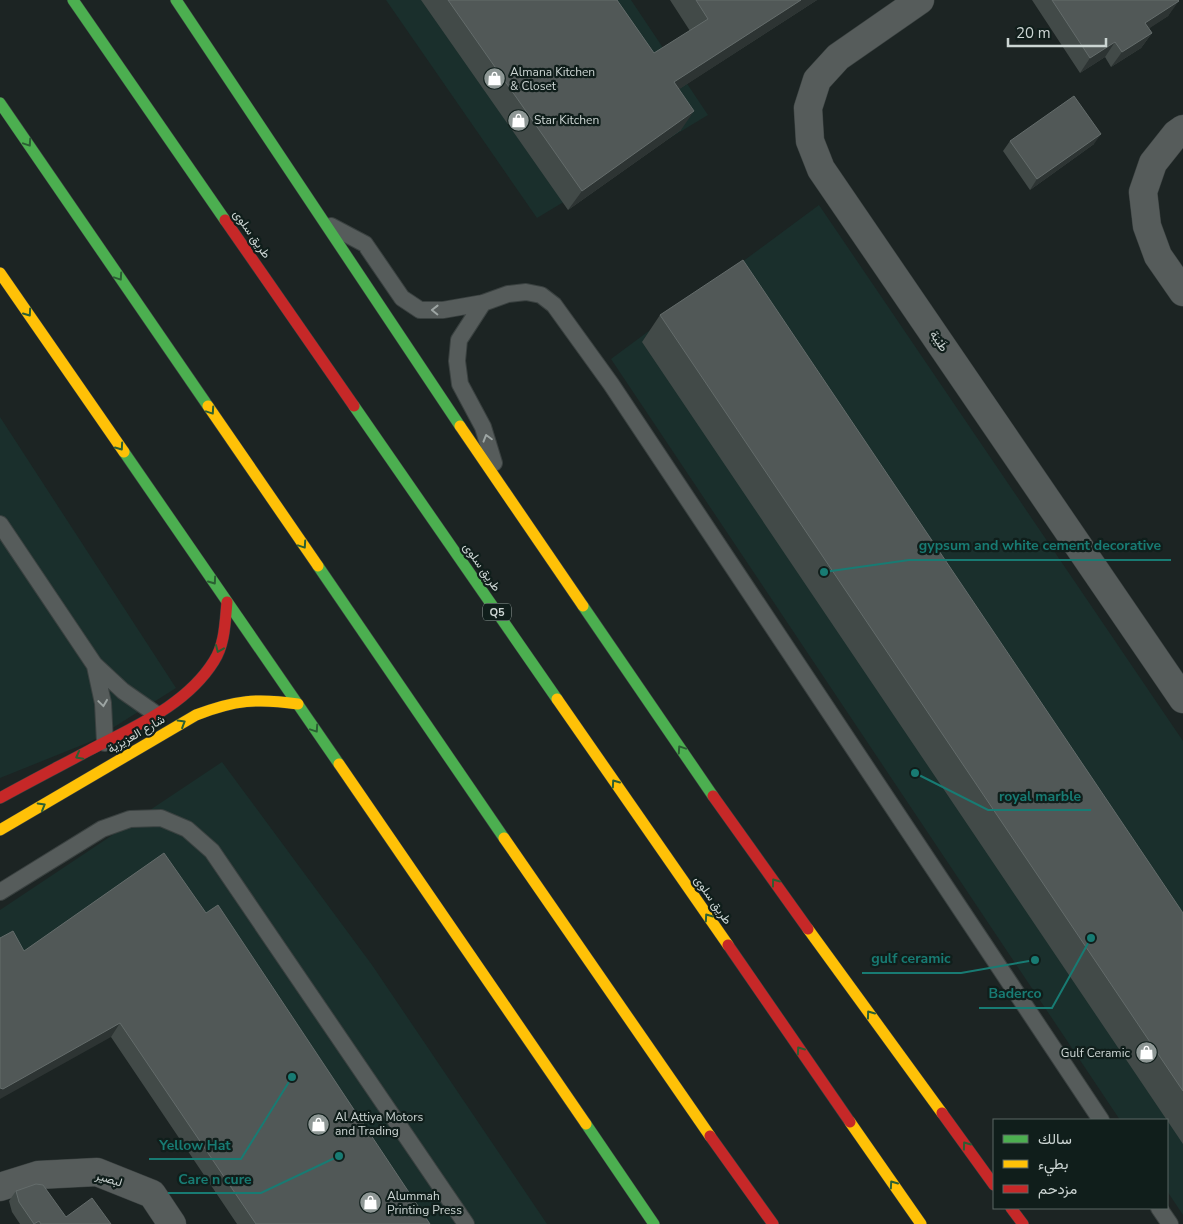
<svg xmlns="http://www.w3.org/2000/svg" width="1183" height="1224" font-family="'Nunito Sans',Vazirmatn,sans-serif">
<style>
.built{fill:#1a2f2c}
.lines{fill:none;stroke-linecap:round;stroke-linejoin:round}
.lane-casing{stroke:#3a4140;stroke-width:18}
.street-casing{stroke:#3a4140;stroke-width:29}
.fast-casing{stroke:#3a4140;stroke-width:12}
.slow-casing{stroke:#3a4140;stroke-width:12}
.jam-casing{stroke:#3a4140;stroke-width:12}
.lane{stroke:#565c5b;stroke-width:16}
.street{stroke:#565c5b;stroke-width:28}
.fast{stroke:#4caf50;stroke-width:11}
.slow{stroke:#ffc107;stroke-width:11}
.jam{stroke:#c62828;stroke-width:11}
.wall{fill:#424a48}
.shaded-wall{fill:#2d3433}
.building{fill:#515857;stroke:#646c6b}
.oneway{stroke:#2b5f33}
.oneway2{stroke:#9da5a3}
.labels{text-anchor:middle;stroke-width:4.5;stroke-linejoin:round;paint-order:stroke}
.shield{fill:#101e1b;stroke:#949e9c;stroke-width:1}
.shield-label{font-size:11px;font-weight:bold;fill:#ccd5d3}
.poi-label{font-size:12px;fill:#ccd5d3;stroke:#101e1b;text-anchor:start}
.street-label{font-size:12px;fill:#ccd5d3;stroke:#101e1b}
.leader{fill:none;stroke:#187b73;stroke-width:2}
.callout-dot{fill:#187b73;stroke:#101e1b;stroke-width:2}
.callout-label{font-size:14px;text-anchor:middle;font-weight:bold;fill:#187b73;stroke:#101e1b;stroke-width:4.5;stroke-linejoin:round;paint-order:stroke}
</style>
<rect width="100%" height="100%" fill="#1c2423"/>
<!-- built -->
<path class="built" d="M386,0H631L708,115L537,218Z
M819,205L1183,741V1215L1167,1191V1120H1120L611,359Z
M0,417L176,688L92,741L0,778Z
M222,762L372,965L547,1224H322L152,968L0,1014V910Z"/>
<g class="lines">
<defs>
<path id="lane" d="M331,226L365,244L402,298L420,310H443L483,303L508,294L526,292L541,295L554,305L611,384L1101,1120
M483,303L459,340L457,361L460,384L483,427L494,463
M0,524L94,664L123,691L156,714
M95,666L103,703L105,743
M0,892L102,829L130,819L161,818L187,829L212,851L466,1224
M1159,1208L1170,1224"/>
<path id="street" d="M920,0L838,57L817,80L808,108L810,141L821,169L1183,699
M1183,129L1176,134L1153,163L1143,192L1147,226L1158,256L1183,292
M0,1187L38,1175L97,1172L152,1194L172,1224"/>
<path id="fast" d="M73,0L225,220
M176,0L460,426
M0,103L208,406
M354,406L557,699
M124,452L339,764
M318,566L504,838
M583,606L713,796
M586,1124L654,1224"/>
<path id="slow" d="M0,273L124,452
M208,406L318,566
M460,426L583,606
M557,699L728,945
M339,764L586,1124
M0,830L196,715C235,700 257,698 298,704
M504,838L710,1136
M808,929L942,1113
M850,1122L921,1224"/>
<path id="jam" d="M225,220L354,406
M713,796L808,929
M0,798C29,782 58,767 88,751C133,727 186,706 214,661C225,644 225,622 227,602
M728,945L850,1122
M942,1113L994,1185
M710,1136L773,1224
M1011,1208L1023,1224"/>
</defs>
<!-- lane casing -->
<use href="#lane" class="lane-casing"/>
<!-- street casing -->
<use href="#street" class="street-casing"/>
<!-- fast casing -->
<use href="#fast" class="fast-casing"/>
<!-- slow casing -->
<use href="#slow" class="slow-casing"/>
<!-- jam casing -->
<use href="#jam" class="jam-casing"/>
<!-- lane -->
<use href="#lane" class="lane"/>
<!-- street -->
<use href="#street" class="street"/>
<!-- fast -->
<use href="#fast" class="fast"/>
<!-- slow -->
<use href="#slow" class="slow"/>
<!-- jam -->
<use href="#jam" class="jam"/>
</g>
<!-- wall -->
<path class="wall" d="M421,0H617L654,53L690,31L670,0H817L679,89L681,130L568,210Z
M1032,0H1178L1168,16L1149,28L1152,33L1141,48L1111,67L1105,57L1080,73Z
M1010,141L1094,144L1030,190L1003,151Z
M660,315L1183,913V1144L642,342Z
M206,913L430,1224H237L111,1037L24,951Z
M16,1191L66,1217L111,1224H20L12,1212L9,1201Z"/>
<!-- shaded-wall -->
<path class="shaded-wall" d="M801,0H817L661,101L674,82Z
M1179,1L1168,16L1135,38L1145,23Z
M1152,33L1141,48L1111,67L1122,52Z
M1115,42L1105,57L1080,73L1090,58Z
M694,111L681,130L568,210L582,191Z
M1101,134L1094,144L1030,190L1037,179Z
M120,1023L111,1037L0,1099V1088Z"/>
<!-- building -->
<path class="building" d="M448,0H617L654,53L708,19L696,0H801L674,82L694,111L582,191Z
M1052,0H1178L1179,1L1145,23L1152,33L1122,52L1115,42L1090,58Z
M1074,96L1101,134L1037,179L1010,141Z
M743,260L1183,913V1091L660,315Z
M164,853L206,913L218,905L430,1224H256L120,1023L3,1089L0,1088V938L13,931L24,951Z
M36,1184L43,1185L66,1217L92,1198L111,1224H41L39,1221L34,1224L19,1202L16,1191Z"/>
<!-- one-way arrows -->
<defs><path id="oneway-chevron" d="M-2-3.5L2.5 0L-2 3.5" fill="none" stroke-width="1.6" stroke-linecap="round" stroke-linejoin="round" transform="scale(1.25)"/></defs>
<g class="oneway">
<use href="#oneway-chevron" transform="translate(28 143) rotate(56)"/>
<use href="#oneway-chevron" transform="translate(119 277) rotate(56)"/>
<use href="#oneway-chevron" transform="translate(28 313) rotate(55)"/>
<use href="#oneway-chevron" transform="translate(211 411) rotate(56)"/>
<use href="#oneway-chevron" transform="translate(120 447) rotate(55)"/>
<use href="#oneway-chevron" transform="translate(303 545) rotate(56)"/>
<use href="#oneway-chevron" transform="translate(213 581) rotate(55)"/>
<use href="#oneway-chevron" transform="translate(219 649) rotate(113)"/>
<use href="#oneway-chevron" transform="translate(182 723) rotate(-31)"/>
<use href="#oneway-chevron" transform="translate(315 729) rotate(56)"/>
<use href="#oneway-chevron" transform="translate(681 749) rotate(-124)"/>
<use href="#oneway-chevron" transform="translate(79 756) rotate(152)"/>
<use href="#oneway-chevron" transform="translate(615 783) rotate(-125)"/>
<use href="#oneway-chevron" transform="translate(42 806) rotate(-30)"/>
<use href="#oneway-chevron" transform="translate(775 882) rotate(-126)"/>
<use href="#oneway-chevron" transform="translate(708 917) rotate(-125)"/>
<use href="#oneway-chevron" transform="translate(870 1014) rotate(-126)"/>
<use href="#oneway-chevron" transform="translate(800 1050) rotate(-125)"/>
<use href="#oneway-chevron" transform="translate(966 1145) rotate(-126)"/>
<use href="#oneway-chevron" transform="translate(893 1184) rotate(-125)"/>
</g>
<g class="oneway2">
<use href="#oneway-chevron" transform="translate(435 310) rotate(-179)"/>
<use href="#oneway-chevron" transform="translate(487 438) rotate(-106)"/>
<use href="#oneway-chevron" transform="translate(103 703) rotate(82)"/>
</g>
<!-- icons -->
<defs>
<symbol id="shop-disc" viewBox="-11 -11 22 22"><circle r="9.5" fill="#8e9795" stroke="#101e1b"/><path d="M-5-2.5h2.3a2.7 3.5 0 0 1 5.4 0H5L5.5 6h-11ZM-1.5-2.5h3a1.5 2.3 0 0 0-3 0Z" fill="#fff"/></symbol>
</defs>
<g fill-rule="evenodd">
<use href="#shop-disc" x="482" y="66" width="25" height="25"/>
<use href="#shop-disc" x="506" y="108" width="25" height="25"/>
<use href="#shop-disc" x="1134" y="1040" width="25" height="25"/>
<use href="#shop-disc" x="306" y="1112" width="25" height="25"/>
<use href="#shop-disc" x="358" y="1190" width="25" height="25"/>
</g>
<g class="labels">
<!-- shield labels -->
<rect class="shield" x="483" y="603.5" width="28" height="17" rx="4"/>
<g class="shield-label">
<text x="497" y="616">Q5</text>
</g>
<!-- poi labels -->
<g class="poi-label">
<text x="510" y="76">Almana Kitchen<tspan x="510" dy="14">&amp; Closet</tspan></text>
<text x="534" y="124">Star Kitchen</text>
<text x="1130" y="1057" text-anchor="end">Gulf Ceramic</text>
<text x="335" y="1121">Al Attiya Motors<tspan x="335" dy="14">and Trading</tspan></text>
<text x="387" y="1200">Alummah<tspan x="387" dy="14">Printing Press</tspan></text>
</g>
<!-- street labels -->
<g class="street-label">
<text transform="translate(252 234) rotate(55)" y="4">طريق سلوى</text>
<text transform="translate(939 341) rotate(56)" y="4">طَيْبَة</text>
<text transform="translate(482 567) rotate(55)" y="4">طريق سلوى</text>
<text transform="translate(136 734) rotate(-30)" y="4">شارع العزيزية</text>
<text transform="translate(713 900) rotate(55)" y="4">طريق سلوى</text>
<text transform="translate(109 1179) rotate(17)" y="4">لبصير</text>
</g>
</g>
<!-- callouts -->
<path class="leader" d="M824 572L909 560H1171M915 773L988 810H1091M1035 960L961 973H862M1091 938L1052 1008H979M292 1077L241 1159H149M339 1156L261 1193H168"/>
<g class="callout-dot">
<circle cx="824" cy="572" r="5"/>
<circle cx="915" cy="773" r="5"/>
<circle cx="1035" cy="960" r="5"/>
<circle cx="1091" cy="938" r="5"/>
<circle cx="292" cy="1077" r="5"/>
<circle cx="339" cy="1156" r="5"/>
</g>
<g class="callout-label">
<text x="1040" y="550">gypsum and white cement decorative</text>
<text x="1040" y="801">royal marble</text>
<text x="911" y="963">gulf ceramic</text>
<text x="1015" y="998">Baderco</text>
<text x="195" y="1150">Yellow Hat</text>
<text x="215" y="1184">Care n cure</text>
</g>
<!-- legend -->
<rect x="993" y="1119" width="175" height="90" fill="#101e1b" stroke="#5b6765"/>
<rect x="1003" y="1135" width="25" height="8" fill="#4caf50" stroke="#5b6765"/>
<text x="1038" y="1144" font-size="15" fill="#ccd5d3">سالك</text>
<rect x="1003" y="1160" width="25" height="8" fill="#ffc107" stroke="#5b6765"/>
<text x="1038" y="1169" font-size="15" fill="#ccd5d3">بطيء</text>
<rect x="1003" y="1185" width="25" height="8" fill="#c62828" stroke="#5b6765"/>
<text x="1038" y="1194" font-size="15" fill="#ccd5d3">مزدحم</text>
<!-- scale -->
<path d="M1008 38v8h98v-8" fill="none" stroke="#ccd5d3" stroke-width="2.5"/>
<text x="1016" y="38" font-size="15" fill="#ccd5d3" stroke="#101e1b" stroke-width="4" paint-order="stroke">20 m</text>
</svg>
